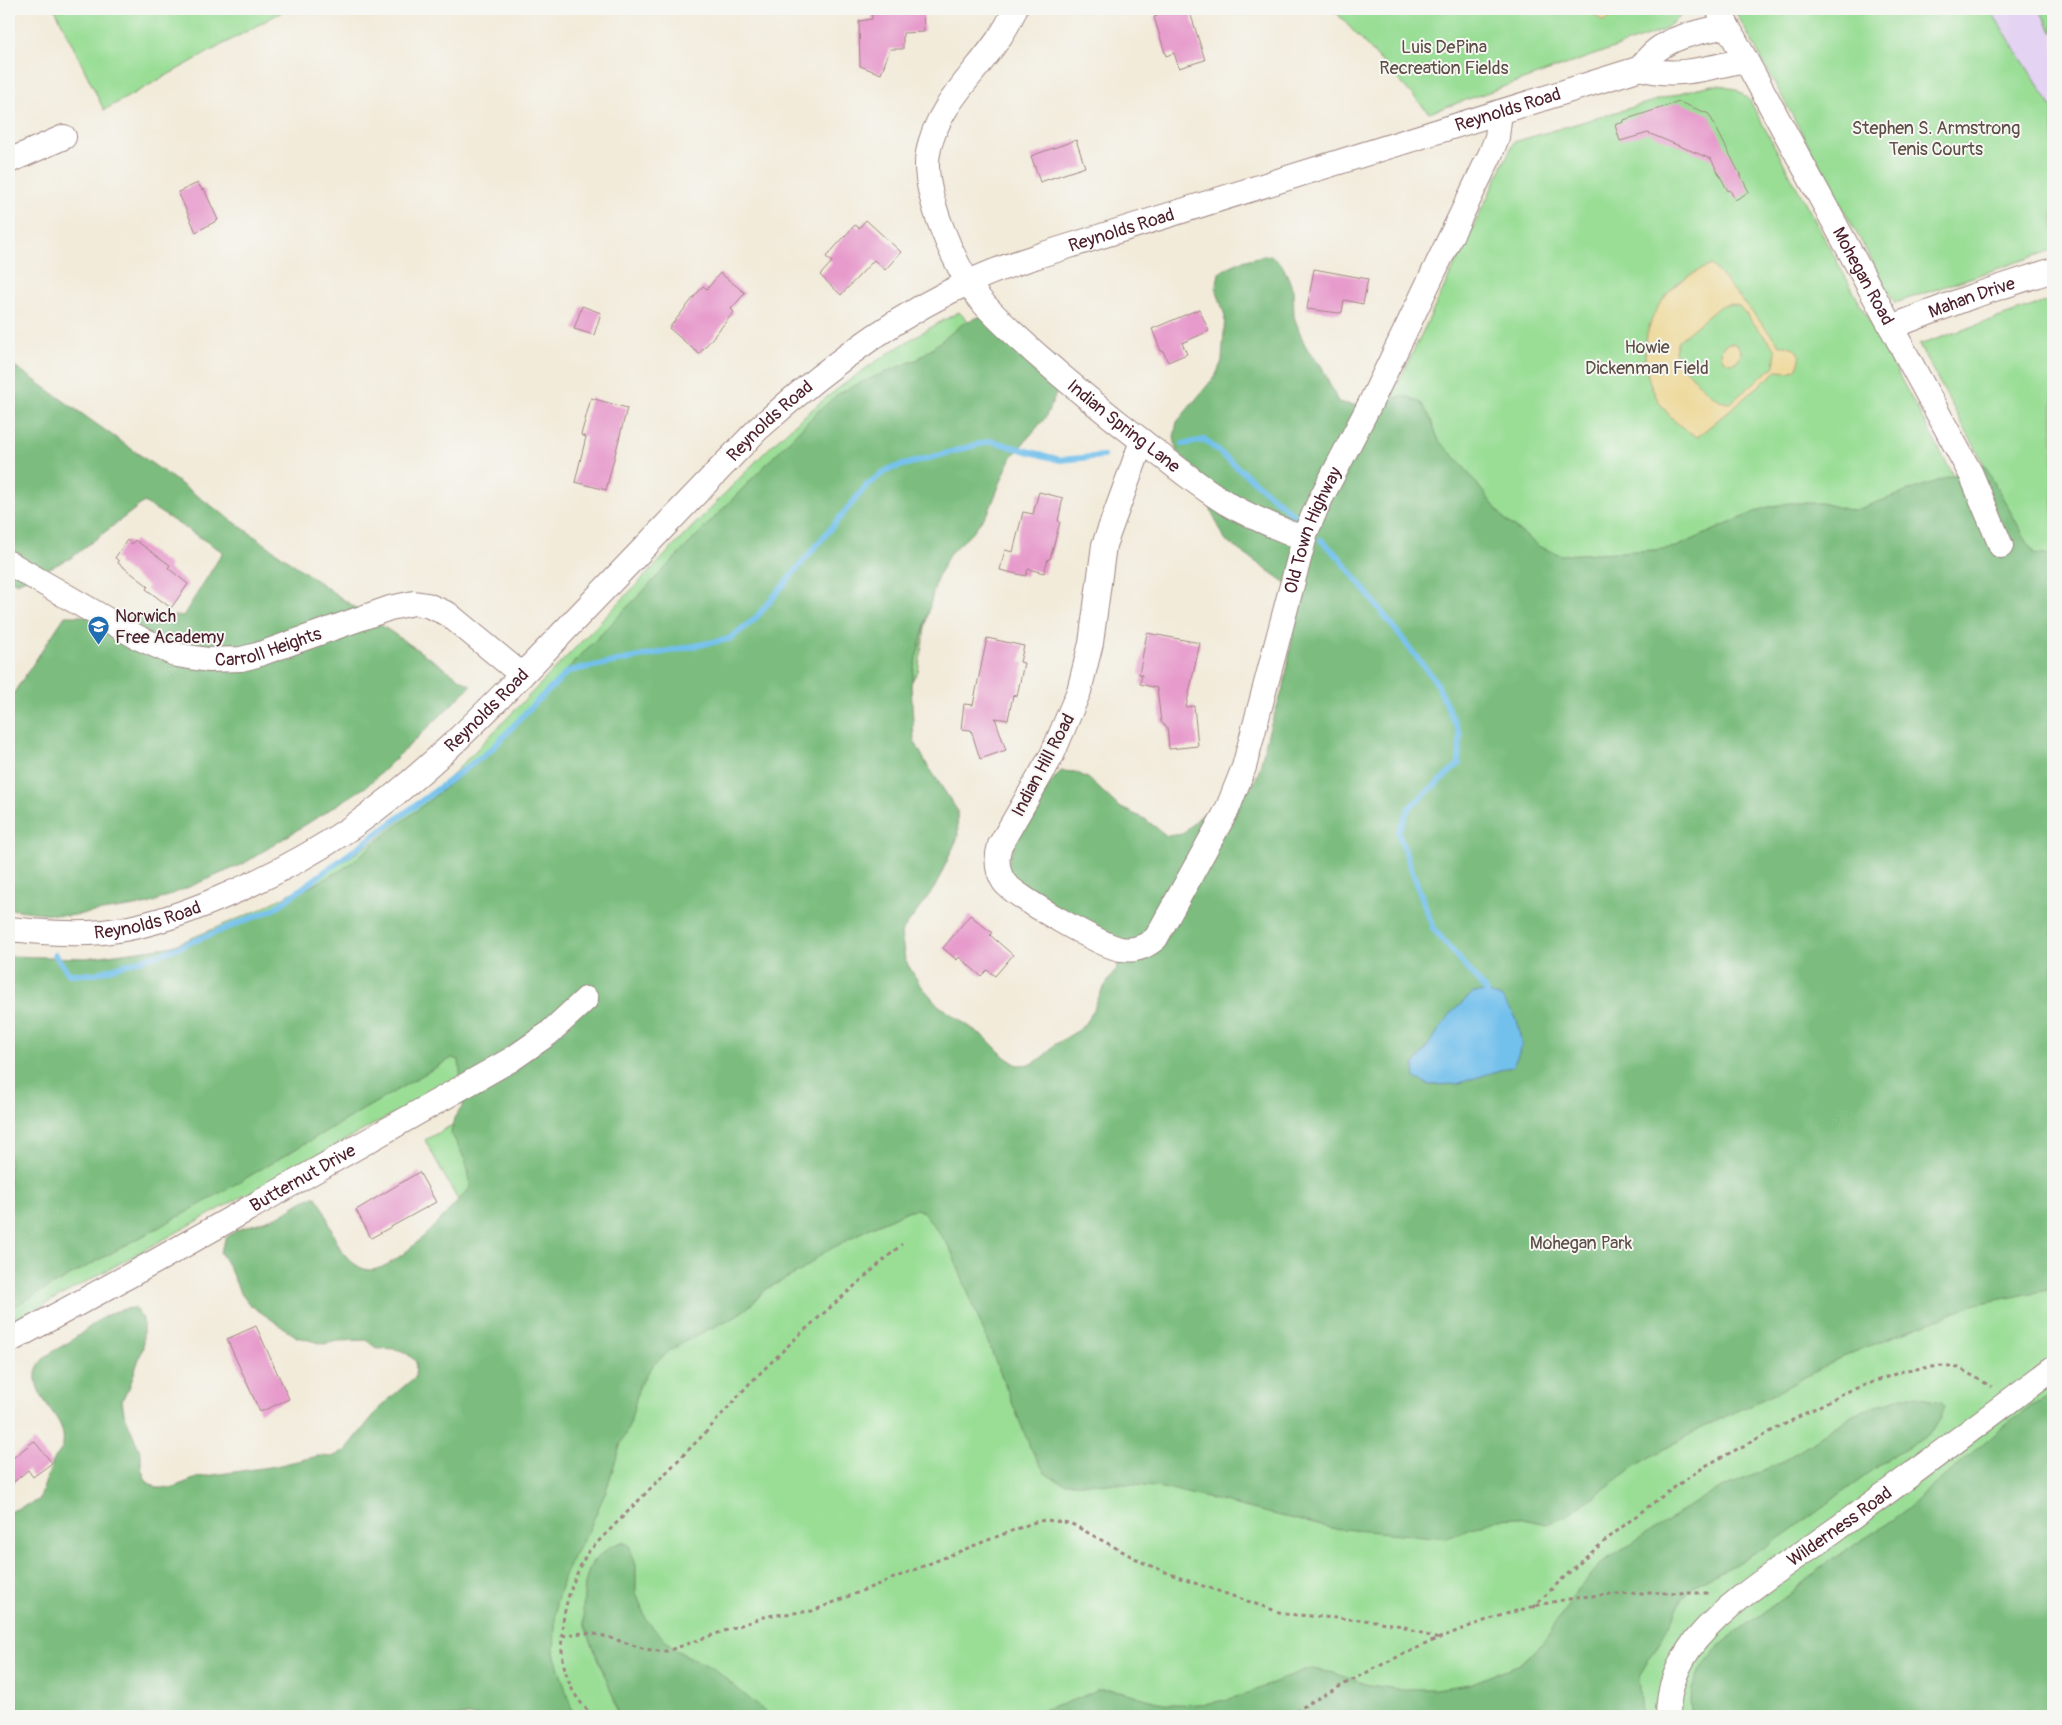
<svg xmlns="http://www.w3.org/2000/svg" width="2062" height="1725" font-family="Pangolin,sans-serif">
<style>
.built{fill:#e4d3f2}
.green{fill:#9ade96;stroke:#727e60}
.forest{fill:#7bbd7f;stroke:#626e55}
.sand{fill:#eeda9e;stroke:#9c7c64;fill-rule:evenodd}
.water{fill:#72c0ec;stroke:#5e708c}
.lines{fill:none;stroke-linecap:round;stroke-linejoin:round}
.stream{stroke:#72c0ec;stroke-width:6}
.building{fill:#e79bcc}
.minor-casing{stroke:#9e8582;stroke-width:26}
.path{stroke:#9e8582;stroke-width:3;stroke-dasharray:4 4;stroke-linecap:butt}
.minor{stroke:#fff;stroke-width:24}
.labels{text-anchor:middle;stroke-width:4;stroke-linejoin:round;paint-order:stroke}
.park-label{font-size:18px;fill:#5e4f46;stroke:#f6f6f2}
.street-label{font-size:18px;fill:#4a1f2b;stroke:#f6f6f2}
.poi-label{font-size:18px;fill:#4a1f2b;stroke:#f6f6f2;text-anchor:start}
</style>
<rect width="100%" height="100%" fill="#f6f6f2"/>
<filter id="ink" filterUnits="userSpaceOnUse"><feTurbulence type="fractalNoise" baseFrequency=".02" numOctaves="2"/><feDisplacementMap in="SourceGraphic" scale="10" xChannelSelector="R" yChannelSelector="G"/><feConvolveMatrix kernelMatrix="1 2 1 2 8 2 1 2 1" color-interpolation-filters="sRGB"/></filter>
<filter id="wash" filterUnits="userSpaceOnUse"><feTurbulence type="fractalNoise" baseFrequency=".0096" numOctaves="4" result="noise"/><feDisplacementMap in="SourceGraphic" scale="20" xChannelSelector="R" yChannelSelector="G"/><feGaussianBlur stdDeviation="1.12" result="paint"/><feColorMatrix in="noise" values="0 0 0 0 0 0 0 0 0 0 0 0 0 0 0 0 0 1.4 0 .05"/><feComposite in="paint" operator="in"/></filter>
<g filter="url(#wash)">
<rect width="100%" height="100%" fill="#f2ebda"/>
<!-- built -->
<path class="built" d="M1990,9H2053V109Z"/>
<!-- green -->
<path class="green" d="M55,9H287L104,110Z
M1333,9H1685L1676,20L1662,31L1429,113Z
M1734,9H1990L2053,109V250L1895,303Z
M2039,9L2053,10V33Z
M1713,85C1729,85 1739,89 1750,101L1953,475L1984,464L1919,345L2053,299V1716H14L556,1380L425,1140L607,1040L552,1027L9,1324V956L57,963L169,947L175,945L261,909L315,880L377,839L425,800L452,775L767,450C824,394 889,349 959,312L1013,366L937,557L918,671L834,811L813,929L1076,1106L1252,805L1336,512L1514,142L1698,88Z"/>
<!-- forest -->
<path class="forest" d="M1271,255L1282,265L1288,277L1293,290L1294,317L1304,343L1311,355L1321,365L1338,402L1352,405L1366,404L1393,397H1408L1421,403L1429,415L1439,441L1459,461L1505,520L1540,547L1561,555L1655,550L1676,547L1764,508L1789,503H1821L1853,511L1984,464L2034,554L2053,556V1289L1976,1304L1843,1356L1772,1395L1701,1428L1637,1465L1567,1516L1547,1524L1519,1518L1498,1519L1447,1538L1330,1528L1170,1489L1127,1484L1065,1483L1051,1477L1045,1473L1030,1447L950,1248L924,1213L917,1209L910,1210L872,1227L823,1253L801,1271L766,1289L752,1304L735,1317L695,1336L671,1350L654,1364L639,1386L630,1424L621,1443L606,1491L588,1532L573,1557L564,1576L556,1604L554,1653L574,1716H9V1512L39,1500C44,1487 48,1473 54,1460C56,1455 63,1450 63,1444C67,1418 38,1404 36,1379C34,1357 58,1350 72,1340C94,1325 106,1309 135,1308L143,1319V1347L129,1388L122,1400L124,1413L141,1454V1468L146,1481L157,1488H171L199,1477L276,1466L318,1456L332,1457L345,1451L382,1405L415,1377L416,1362C403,1348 396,1348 377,1349L367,1340L338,1341L324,1344L297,1337L249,1304L240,1292L228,1265L220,1252L226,1238L237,1230L279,1216L303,1201L316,1196C330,1214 330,1240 347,1257C352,1263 362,1270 370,1270C398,1270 451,1208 470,1188C470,1166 461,1151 451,1133L454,1118L463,1106L459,1060L452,1058L196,1207L9,1309V956L86,958L175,946L254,917L343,869L476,763L815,414L838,394L864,381L918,359L965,322L993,312L1062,364L1057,392L1045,418L1010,459L989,511L971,534L950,553L937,578L916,659L911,685L914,740L926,763L957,810L958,837L935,887L901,933L905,960L919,983L938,1005L986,1038L1005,1057L1017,1065L1032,1064L1044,1056L1054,1045L1079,1030L1089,1019L1101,992L1117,968L1120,953L1007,874L1009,859L1019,831L1037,808L1051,782L1061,771L1075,772L1088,778L1119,807L1145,819L1167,836L1182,834L1203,814L1240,796L1252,787L1258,774L1269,730L1284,686L1294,626L1295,597L1287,584L1226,541L1213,515L1199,472L1177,452L1174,437L1177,422L1216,375L1222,361L1225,316L1216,288L1219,273C1235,262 1252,257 1271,255Z
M9,362L344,600L471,686L367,786L243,864L149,904L68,916L9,909V700L65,616H183L223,552L144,502L71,558L17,583L9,578Z
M2053,1394V1716H1693L1691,1701L1692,1688L1701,1668L1719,1646L1788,1595L1828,1562L1893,1520L2006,1424L2030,1407Z
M1902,1396H1916L1941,1401L1945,1406L1941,1418L1931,1432L1886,1461L1764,1549L1693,1586L1683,1598L1666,1631L1639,1676L1642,1716H1021L1063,1704L1099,1690C1123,1687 1143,1701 1165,1703C1223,1710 1254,1690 1304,1670L1312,1669L1334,1673L1369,1685L1397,1689H1435L1470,1684L1519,1664L1531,1655L1547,1638L1575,1593L1600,1565L1650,1531L1714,1491L1780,1463L1854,1414Z
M622,1542L629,1545L636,1565V1593L646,1619L655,1630L676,1650L714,1669L770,1716H618L614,1699L584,1624L583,1609L585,1584L589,1569L593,1562L609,1547Z"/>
<!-- sand -->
<path class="sand" d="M1587,9H1631L1603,21Z
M1712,265L1780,345C1796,345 1806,353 1796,369L1790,372L1777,371L1697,437C1642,407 1627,338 1670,291C1681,278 1697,271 1712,265ZM1728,304L1739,306L1776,350L1774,366L1730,403C1714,404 1680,366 1675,351L1678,341L1720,306Z
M1721 353a10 10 0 1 1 20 0a10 10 0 1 1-20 0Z"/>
<!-- water -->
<path class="water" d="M1487,992L1502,998L1517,1019L1522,1047L1513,1066L1457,1084L1430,1085L1415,1078L1414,1065L1452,1012L1473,993Z"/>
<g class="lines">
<!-- stream -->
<path class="stream" d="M1183,444L1205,440L1294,515
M1321,540L1339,557L1436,682L1460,734L1459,764L1409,808L1398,832L1433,928L1487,992
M55,955L69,974H94L167,952L274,909L491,750L534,704L569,671L729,639L754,620L868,484L889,469L991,441L1060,460L1103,456"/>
</g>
<g id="blocks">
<!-- building -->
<path class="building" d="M871,9L923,10L924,32L903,33V49H890L881,74L860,66L859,21L872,19Z
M1155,9H1189L1205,60L1179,68L1174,53L1166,56L1154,17L1157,16Z
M1679,102L1709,114L1749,192L1735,200L1730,190L1728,191L1711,159L1648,133L1620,141L1615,125L1624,122V120Z
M1076,140L1085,167L1040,182L1031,156Z
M198,183L202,190L204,189L218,220L196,232L178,192Z
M866,220L901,252L885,270L874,260L841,295L820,275L832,262L826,257L855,225L859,228Z
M1314,269L1368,279L1363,304L1344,300L1342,312L1339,313L1307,309Z
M720,273L745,293L731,309L734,312L699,354L669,328L703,286L707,289Z
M582,306L601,313L594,335L574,329Z
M1199,309L1209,331L1182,343L1187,354L1168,362L1163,351H1161L1152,329Z
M591,398L627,408L606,490L575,482L586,437L581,435Z
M1039,492L1063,498L1058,521L1060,522L1050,559H1048L1044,573L1028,569L1026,576L1000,570L1005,550L1013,552L1023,512L1033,514Z
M127,540L132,544L135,540L170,565L168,568L188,584L171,608L146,589L148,586L118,563L119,561L115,558Z
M1147,633L1200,643L1186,707L1194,706L1198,746L1169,749L1167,727L1161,722L1157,688L1140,684L1142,675L1139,674Z
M987,638L1024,646L1020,662L1024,663L1017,696L1013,695L1008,720L995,718L1006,750L980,759L971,730L961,729L964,704L973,705Z
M970,915L992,933L990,935L1013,955L995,976L987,970L981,976L959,957L957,960L943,948Z
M419,1172L436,1202L371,1238L356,1210Z
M256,1326L289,1399L260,1412L227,1339Z
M34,1441L52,1463L33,1477L28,1470L9,1486V1461Z"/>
</g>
</g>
<g filter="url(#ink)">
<use href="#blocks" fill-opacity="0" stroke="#9e8582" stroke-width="1"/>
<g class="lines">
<defs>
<g id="minor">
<path id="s1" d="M1015,9C994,61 938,96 928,153C921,190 955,268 978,297C995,318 1016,335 1035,353C1071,385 1108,415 1146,444C1173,464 1199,487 1228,504C1252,518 1279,528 1304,539"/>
<path id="s2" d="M1718,9L1971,474L2001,546"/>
<path d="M1641,68C1659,37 1695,33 1727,26"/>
<path d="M9,161L64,137"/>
<path id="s3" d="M1891,327L1973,296L2053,270"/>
<path id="s4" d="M1142,441L1104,545L1091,643L1079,691L1052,755L1000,845C996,858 996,870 1004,882C1014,896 1103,947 1121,949C1134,951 1146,947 1156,938L1227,810L1244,767L1306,532L1320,500L1370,404L1491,153L1497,137L1500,112"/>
<path id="s5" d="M9,563L137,637L177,655L208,660L241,659L257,655L390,608L414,603L427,605L448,614L522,675"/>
<path id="s6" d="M9,929C40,932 71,935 103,932C143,928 183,914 220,898C265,879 311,855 352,827C433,770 501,697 569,626C632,560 695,495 758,429C823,370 895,315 976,279C999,268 1023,261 1047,253L1641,68C1676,79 1711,67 1745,60"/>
<path id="s7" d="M9,1341L158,1260L512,1059L548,1034L586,999"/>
<path id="s8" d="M1668,1716C1668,1688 1678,1662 1696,1640C1730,1599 1788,1564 1832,1532C1907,1479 1980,1423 2053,1368"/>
</g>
</defs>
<!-- minor casing -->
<use href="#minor" class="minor-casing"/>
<!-- path -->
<path class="path" d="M1533,1608C1585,1554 1644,1507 1707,1465L1846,1392L1906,1370L1941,1366L1959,1368L1992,1387
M562,1636C573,1634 583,1632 594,1634C619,1638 641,1652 667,1651L767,1616L812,1611L983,1542L1035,1522L1045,1520L1070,1523L1142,1562L1180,1578L1285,1614L1375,1621L1402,1626L1438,1639
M593,1716C585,1708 577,1699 572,1689C551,1645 565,1591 588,1552L707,1431L749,1384L799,1335L902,1244
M1289,1716C1311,1701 1335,1689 1358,1677C1432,1638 1517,1602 1601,1595C1637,1592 1674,1593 1710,1593"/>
<!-- minor -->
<use href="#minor" class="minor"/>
</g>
</g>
<!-- icons -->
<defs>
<symbol id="school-pin" viewBox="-11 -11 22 30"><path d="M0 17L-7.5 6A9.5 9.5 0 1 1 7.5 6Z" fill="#1f6fb2" stroke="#f6f6f2"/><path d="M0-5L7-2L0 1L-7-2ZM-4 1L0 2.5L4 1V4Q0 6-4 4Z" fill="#fff"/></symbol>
</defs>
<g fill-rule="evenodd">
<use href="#school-pin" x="86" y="614" width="25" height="34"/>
</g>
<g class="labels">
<!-- park labels -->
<g class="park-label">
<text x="1444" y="53">Luis DePina<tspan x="1444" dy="21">Recreation Fields</tspan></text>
<text x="1936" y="134">Stephen S. Armstrong<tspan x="1936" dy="21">Tenis Courts</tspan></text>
<text x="1647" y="353">Howie<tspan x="1647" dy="21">Dickenman Field</tspan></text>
<text x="1581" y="1249">Mohegan Park</text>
</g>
<!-- street labels -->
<g class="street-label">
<text dy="6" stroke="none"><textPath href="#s6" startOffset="1760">Reynolds Road</textPath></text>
<text dy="6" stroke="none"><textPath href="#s6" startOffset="1355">Reynolds Road</textPath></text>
<text dy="6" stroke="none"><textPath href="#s2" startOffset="304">Mohegan Road</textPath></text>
<text dy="6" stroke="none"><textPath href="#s3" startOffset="86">Mahan Drive</textPath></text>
<text dy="6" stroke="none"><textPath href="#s6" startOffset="950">Reynolds Road</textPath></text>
<text dy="6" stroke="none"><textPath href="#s1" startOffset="520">Indian Spring Lane</textPath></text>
<text dy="6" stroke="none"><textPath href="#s4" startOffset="1084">Old Town Highway</textPath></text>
<text dy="6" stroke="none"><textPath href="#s5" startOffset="285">Carroll Heights</textPath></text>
<text dy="6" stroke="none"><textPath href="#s6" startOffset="545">Reynolds Road</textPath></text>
<text transform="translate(1043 765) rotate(-62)" y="6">Indian Hill Road</text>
<text dy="6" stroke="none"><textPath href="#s6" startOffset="140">Reynolds Road</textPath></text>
<text dy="6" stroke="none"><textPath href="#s7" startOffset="336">Butternut Drive</textPath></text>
<text dy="6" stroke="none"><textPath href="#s8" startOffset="266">Wilderness Road</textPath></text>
</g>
<!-- poi labels -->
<g class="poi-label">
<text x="115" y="622">Norwich<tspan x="115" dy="21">Free Academy</tspan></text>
</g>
</g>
<!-- margin -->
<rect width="2062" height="1725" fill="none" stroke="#f6f6f2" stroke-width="30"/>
</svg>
